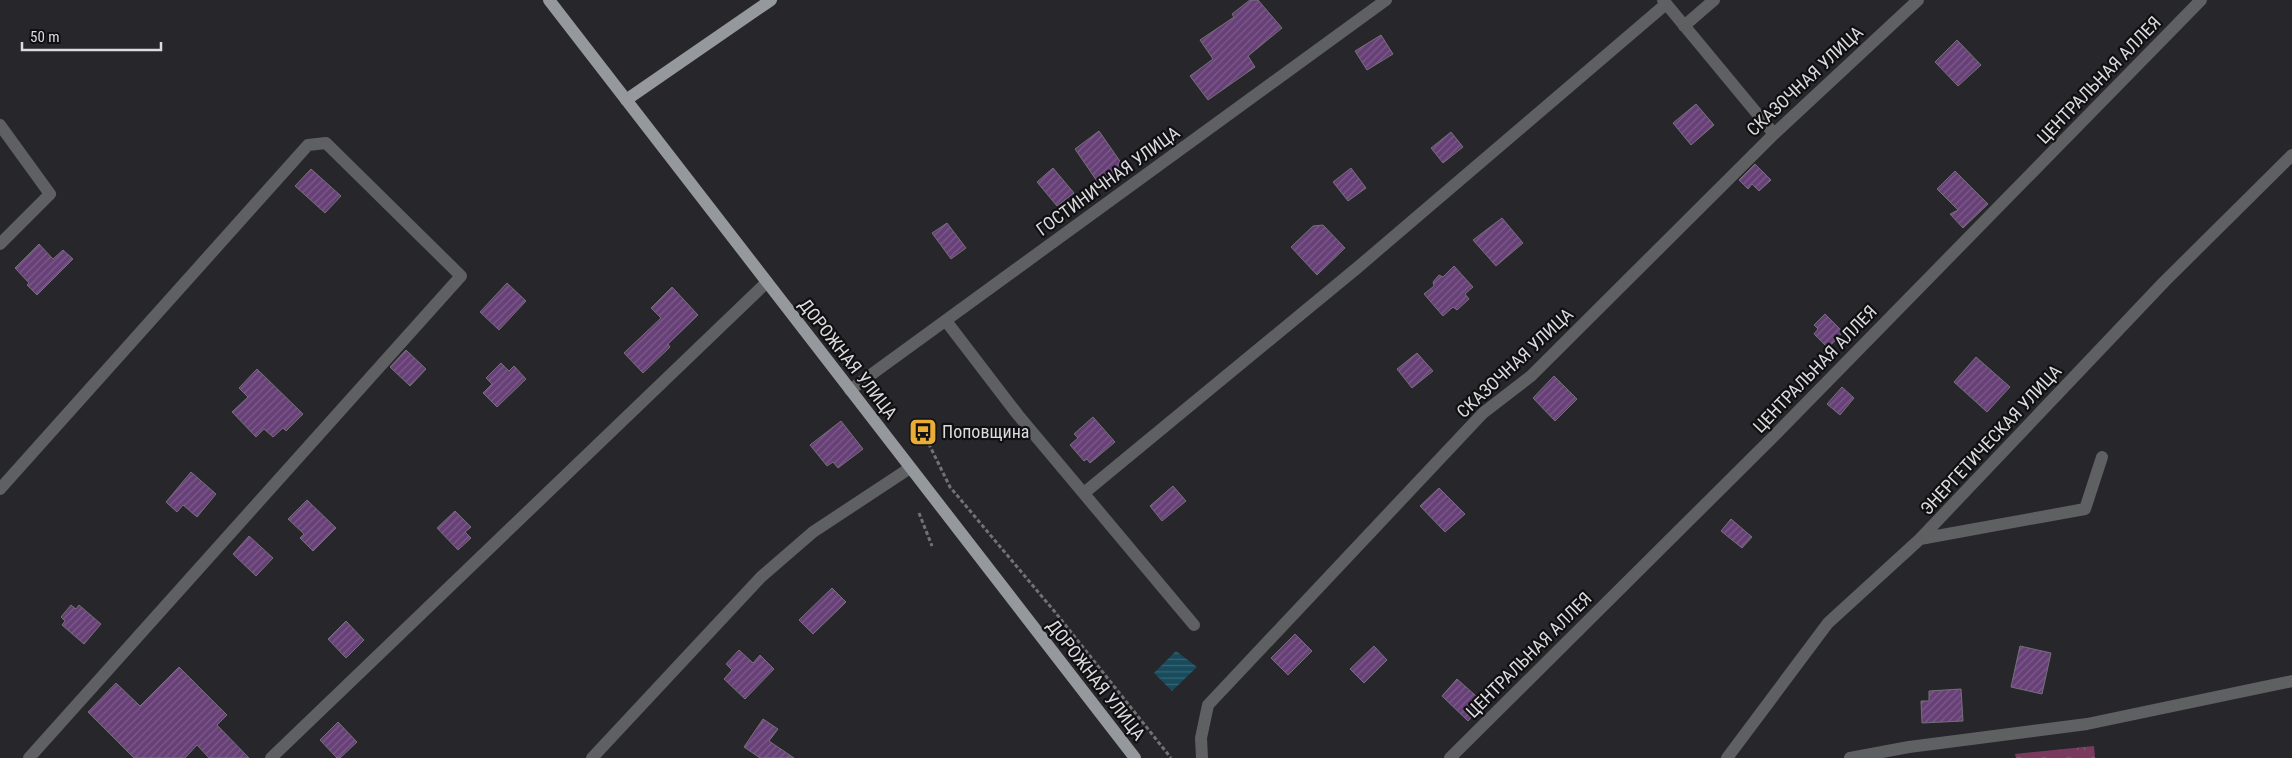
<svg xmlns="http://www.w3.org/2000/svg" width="2292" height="758" font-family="'Roboto Condensed',sans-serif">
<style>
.forest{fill:url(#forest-crowns)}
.water{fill:url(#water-rules)}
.building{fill:url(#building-hatch);stroke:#757277}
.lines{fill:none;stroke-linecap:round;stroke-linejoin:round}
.path{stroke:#727275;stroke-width:3;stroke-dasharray:4 2.5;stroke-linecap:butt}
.minor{stroke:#5f6062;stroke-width:12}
.major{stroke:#95989c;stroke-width:12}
.labels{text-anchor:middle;stroke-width:4.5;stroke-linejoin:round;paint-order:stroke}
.street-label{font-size:18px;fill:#dcdcde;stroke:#101012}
.poi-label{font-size:18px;fill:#dcdcde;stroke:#101012;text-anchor:start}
</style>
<defs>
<pattern id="forest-crowns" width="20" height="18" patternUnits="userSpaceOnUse" patternTransform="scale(1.25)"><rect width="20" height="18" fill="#7a3a5e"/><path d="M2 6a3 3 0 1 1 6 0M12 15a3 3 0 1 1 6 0" fill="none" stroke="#8c5675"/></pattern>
<pattern id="water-rules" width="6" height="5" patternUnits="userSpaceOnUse" patternTransform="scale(1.25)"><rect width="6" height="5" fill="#184b5c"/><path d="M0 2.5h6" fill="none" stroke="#396473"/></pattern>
<pattern id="building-hatch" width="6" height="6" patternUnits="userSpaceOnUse" patternTransform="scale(1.25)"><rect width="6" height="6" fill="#684078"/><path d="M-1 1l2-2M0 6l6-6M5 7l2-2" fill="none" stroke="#7d5b8b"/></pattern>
</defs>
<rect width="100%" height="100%" fill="#27272b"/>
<!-- forest -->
<path class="forest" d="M2094,746L2095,758H2016L2015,754Z"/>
<!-- water -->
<path class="water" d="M1176,651L1197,667L1172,691L1154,673Z"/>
<!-- building -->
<path class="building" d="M1250,0H1258L1282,28L1248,56L1255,67L1208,100L1190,76L1213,59L1200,40L1234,17L1232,14Z
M1381,35L1393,54L1367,70L1355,51Z
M1957,40L1981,65L1958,86L1935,62Z
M1696,104L1714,125L1691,145L1673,123Z
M1099,131L1124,167L1099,184L1075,149Z
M1451,132L1463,147L1443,163L1431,148Z
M1755,164L1771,180L1759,191L1752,184L1748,189L1739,180Z
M1053,168L1074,193L1057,206L1037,182Z
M1351,168L1366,188L1348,201L1333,182Z
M311,169L341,196L325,213L295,186Z
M1955,171L1988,204L1963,228L1950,214L1958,210L1937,189Z
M1502,218L1523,243L1496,266L1473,240Z
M947,223L966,248L951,259L932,233Z
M1323,225L1345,248L1317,275L1291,247L1313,226Z
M39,244L53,259L63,250L73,259L37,295L27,285L29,283L15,268Z
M1454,266L1473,287L1465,294L1469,299L1457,310L1453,307L1443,316L1424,294L1434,286L1433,282L1439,275L1443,277Z
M507,283L526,301L499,330L480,312Z
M672,287L698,315L668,344L670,347L643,373L624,353L661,318L651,308Z
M1825,314L1843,332L1828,348L1814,334L1818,329L1814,325Z
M406,350L426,369L410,386L390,367Z
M1417,353L1433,371L1412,388L1397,369Z
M1976,357L2010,387L1987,412L1954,382Z
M501,363L509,371L514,366L526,379L497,407L483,393L492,384L486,378Z
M257,369L303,414L286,431L283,428L273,437L264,429L256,437L232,412L248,397L239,388Z
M1554,376L1577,399L1555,421L1533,398Z
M1842,387L1854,398L1840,415L1827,404Z
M1093,417L1115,442L1090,463L1087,459L1084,461L1070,445L1078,438L1074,434Z
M841,421L863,449L838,468L833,462L827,466L810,445Z
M191,472L216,494L197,517L183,505L177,512L166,502Z
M1173,486L1186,501L1162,521L1150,506Z
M1439,488L1465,514L1445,532L1420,506Z
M307,500L336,528L313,551L300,538L304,534L288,519Z
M455,511L471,527L465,532L471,538L458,550L437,528Z
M1731,519L1752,537L1742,548L1721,531Z
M249,536L273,558L256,576L233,554Z
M832,588L846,602L813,634L799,620Z
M71,605L76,609L79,605L101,624L84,644L62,625L65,621L61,617Z
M346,621L364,640L346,658L328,639Z
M1295,634L1312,651L1288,675L1271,658Z
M1374,646L1387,660L1364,683L1350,669Z
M2020,646L2051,653L2042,694L2011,687Z
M739,650L753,663L760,655L774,669L745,699L724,679L732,670L726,664Z
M179,667L227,715L217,725L249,758H209L197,745L185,758H134L88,712L116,683L140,706Z
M1457,679L1484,703L1468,721L1442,696Z
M1961,689L1963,721L1922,723L1921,701H1929V691Z
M763,719L778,729L769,741L794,758H760L744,747Z
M338,722L357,742L340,758H337L320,740Z"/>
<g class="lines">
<!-- path -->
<path class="path" d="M923,432L950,487L1055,612L1171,758
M919,513L932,546"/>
<!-- minor -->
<path class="minor" d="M1663,0L1774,134
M1684,26L1714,0
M0,125L50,194L0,244
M946,321L1018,415L1194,625
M850,390L1386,0
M0,489L308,145L326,143L461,276L29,758
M1084,493L1357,268L1666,4
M1920,539L2085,509L2102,457
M271,758L767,282
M592,758L761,577L813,532L910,468
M1202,758L1201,738L1208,705L1483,413L1531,376L1774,134L1918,0
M1450,758L1773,437L2201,0
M1727,758L1828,623L1920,539L2164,282L2292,155
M1850,758L1909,747L2087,724L2292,681"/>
<!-- major -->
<path class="major" d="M549,0L1135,758
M626,100L771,0"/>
</g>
<!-- icons -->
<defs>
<symbol id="bus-square" viewBox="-11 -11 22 22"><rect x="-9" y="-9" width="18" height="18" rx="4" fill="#e8ac37" stroke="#101012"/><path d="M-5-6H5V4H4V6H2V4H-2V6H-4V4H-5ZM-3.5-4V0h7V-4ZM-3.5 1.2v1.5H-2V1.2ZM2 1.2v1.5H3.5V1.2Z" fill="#111"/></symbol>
</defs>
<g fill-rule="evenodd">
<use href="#bus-square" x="907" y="416" width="32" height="32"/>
</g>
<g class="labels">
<!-- street labels -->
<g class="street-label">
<text transform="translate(2099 80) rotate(-46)" y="6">ЦЕНТРАЛЬНАЯ АЛЛЕЯ</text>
<text transform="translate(1805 81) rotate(-43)" y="6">СКАЗОЧНАЯ УЛИЦА</text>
<text transform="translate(1108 181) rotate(-36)" y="6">ГОСТИНИЧНАЯ УЛИЦА</text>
<text transform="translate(848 359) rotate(52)" y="6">ДОРОЖНАЯ УЛИЦА</text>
<text transform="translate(1515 363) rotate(-43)" y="6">СКАЗОЧНАЯ УЛИЦА</text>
<text transform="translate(1815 369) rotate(-46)" y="6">ЦЕНТРАЛЬНАЯ АЛЛЕЯ</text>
<text transform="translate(1991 440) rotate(-47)" y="6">ЭНЕРГЕТИЧЕСКАЯ УЛИЦА</text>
<text transform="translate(1529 655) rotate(-45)" y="6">ЦЕНТРАЛЬНАЯ АЛЛЕЯ</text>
<text transform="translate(1096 680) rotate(52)" y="6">ДОРОЖНАЯ УЛИЦА</text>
</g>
<!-- poi labels -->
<g class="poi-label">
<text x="942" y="438">Поповщина</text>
</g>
</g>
<!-- scale -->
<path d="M22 42v8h139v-8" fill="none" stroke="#dcdcde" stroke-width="2.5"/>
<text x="30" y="42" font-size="15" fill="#dcdcde" stroke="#101012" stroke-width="4" paint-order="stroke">50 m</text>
</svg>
